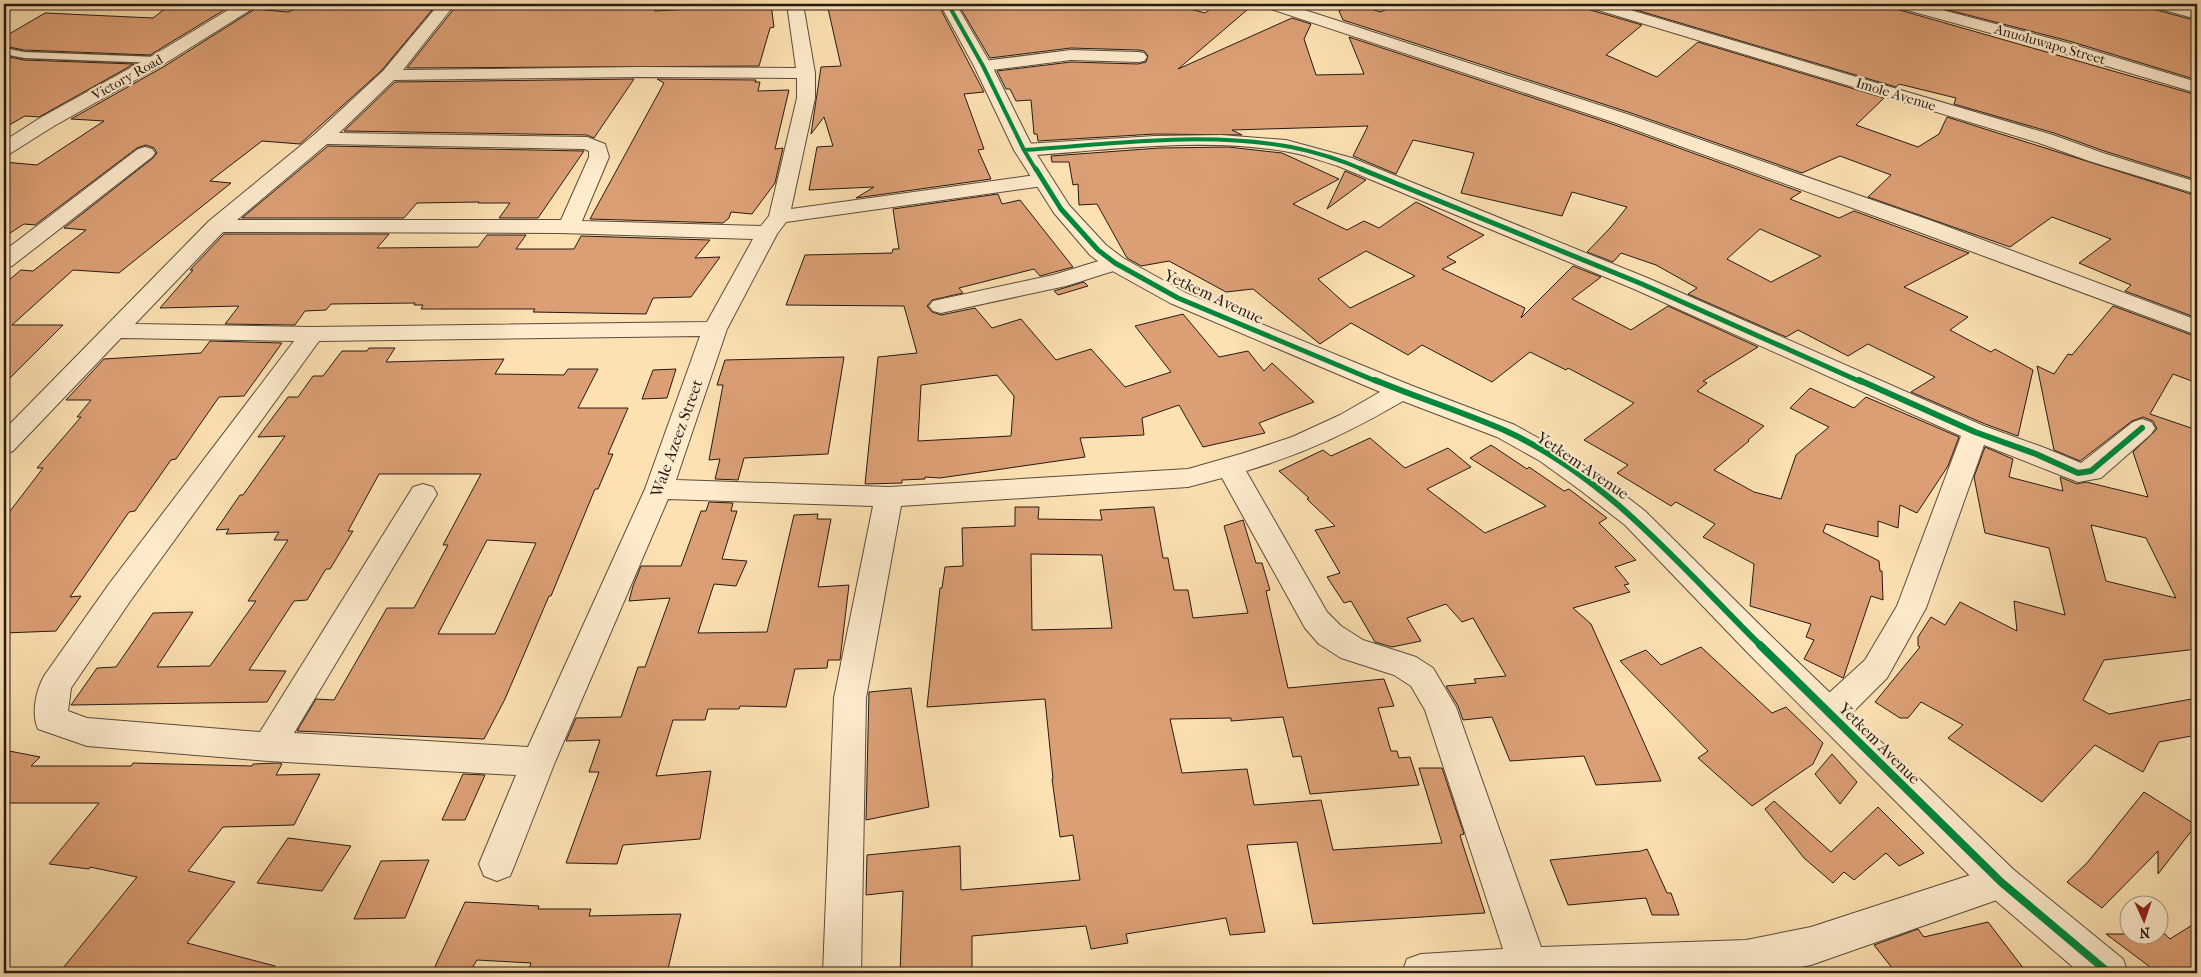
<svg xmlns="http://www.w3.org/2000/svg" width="2201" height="977" font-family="'IM FELL French Canon',serif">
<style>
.building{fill:#dc9f75;stroke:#251a14;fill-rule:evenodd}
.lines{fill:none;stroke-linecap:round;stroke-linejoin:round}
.service-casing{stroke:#5b4c3c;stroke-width:3}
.minor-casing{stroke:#5b4c3c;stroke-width:2}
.tertiary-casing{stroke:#5b4c3c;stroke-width:2}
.service{fill:#feeccd;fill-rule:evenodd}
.minor{fill:#feeccd;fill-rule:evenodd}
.tertiary{fill:#feeccd;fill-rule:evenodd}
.cycleway-far3-casing{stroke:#feeccd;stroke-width:5.5}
.cycleway-far2-casing{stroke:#feeccd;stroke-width:8}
.cycleway-far1-casing{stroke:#feeccd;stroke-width:9}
.cycleway-casing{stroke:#feeccd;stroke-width:11}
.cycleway-far3{stroke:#00873e;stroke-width:4}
.cycleway-far2{stroke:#00873e;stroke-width:5}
.cycleway-far1{stroke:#00873e;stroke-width:6}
.cycleway{stroke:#00873e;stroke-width:8}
.labels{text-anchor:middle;stroke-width:4.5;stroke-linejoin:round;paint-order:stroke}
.far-street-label{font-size:14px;fill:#251a14;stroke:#feeccd}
.street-label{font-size:16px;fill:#251a14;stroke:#feeccd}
</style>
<rect width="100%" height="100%" fill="#fde1b2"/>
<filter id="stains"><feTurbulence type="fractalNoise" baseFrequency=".004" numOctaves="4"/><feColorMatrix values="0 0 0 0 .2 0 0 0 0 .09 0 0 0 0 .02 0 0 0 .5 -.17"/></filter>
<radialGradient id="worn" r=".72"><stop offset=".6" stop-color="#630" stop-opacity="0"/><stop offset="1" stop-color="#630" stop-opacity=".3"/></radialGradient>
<!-- building -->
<path class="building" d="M171,4L229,7L150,55L24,50L4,46V37L45,13L153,18Z
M397,4L436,5L382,70L300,144L262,141L210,181L231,183L119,273L73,270L12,325H63L4,384V284L21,270L33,271L86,230L64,228L153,158L157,153L154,148L146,145L137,148L35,225L24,224L4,237V162L37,165L104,121L71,119L165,66L255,9L288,12L297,8L324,6Z
M545,4L542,8H605L607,4H644L641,8H656L655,11L709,8V4H771L774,27L770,28L759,66L407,68L457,5Z
M827,4H938L984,92L964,94L984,149L978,150L991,179L856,198L874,187L809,190L817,147L833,146L824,117L811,134L821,67L841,66Z
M958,4H1172L1205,13L1216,4H1254L1178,69L1292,18L1311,24L1304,39L1316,75L1364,74L1349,37L1615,125L1801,192L1790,199L1839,218L1854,211L1969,253L1904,287L1968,317L1950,330L1991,352L1995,349L2033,370L2018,436L1985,424L1911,392L1935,377L1868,344L1848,356L1798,330L1786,337L1688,294L1697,288L1656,265L1621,253L1613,262L1587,252L1611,227L1627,207L1572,192L1562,216L1461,193L1474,153L1413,140L1396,174L1353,156L1368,126L1232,130L1242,135L1155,134L1038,141L1037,134H1034L1031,100L1016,101L1010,89H1006L997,71L1071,62L1138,64L1146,62L1148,56L1144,51L1138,50L1071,48L990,58ZM1760,229L1821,256L1771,282L1727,259Z
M1353,4L1381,12L1396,4H1427L1443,9L1454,4H1584L1587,9L1642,25L1606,55L1657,77L1698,42L1884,98L1856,125L1918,147L1939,134L1947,117L2197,196V318L2125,291L2131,285L2079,263L2111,239L2052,217L2010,247L1868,197L1891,175L1840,156L1802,173L1631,113L1343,20L1339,11Z
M1616,4H1892L1896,9L2197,95V180L2104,151L2054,133L1954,104L1956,98L1899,84L1896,87Z
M1925,4H2149L2153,9L2197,21V80L2069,41Z
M4,56L24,60L134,64L39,117L25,116L4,128Z
M634,79L594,138L587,135L344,131L395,82Z
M657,79L756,80L755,82H760L758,91L789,90L775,149L783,148L775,183L752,214L731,212L729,218L723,223L590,219L664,83Z
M328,146L584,151L538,218H499L510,203H478L479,202L417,203L404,218H242Z
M1228,147L1282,153L1339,179L1293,204L1347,230L1364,221L1379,228L1416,202L1484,235L1447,257L1456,262L1442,269L1525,308L1521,318L1573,266L1601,277L1572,299L1631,330L1668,306L1758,347L1703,381L1707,383L1697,391L1764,426L1748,440L1749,441L1714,470L1754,492L1781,499L1796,455L1829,427L1790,408L1810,388L1854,408L1866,397L1959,437L1948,466L1917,513L1900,505L1898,528L1878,521V537L1826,524L1823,532L1879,561L1880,571H1882L1883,600L1871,596L1844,676L1843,678L1804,659L1814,640L1806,637L1811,624L1750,606L1754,564L1703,537L1715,524L1676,502L1671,506L1617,473L1628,465L1584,440L1634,403L1568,368L1566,370L1530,352L1492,382L1422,345L1408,355L1351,323L1320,344L1253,289L1226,292L1169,261L1141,266L1127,258L1097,204L1079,205L1078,184L1073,185L1069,162H1052L1051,156L1159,148ZM1366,251L1415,276L1350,308L1318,279Z
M1345,171L1366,180L1327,209Z
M998,194L1002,204L1020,200L1073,267L1040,276L1034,269L959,288L963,293L932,300L927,306L932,312L941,315L975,308L992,328L1021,319L1056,360L1091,349L1125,387L1171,372L1135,326L1183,314L1219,357L1248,351L1264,371L1272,363L1314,402L1259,423L1265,433L1203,447L1179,405L1142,418L1144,435L1080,438L1085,457L940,478L925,477V479L902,480V483L865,484L878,357L917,353L904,306L786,305L805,255L892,253L893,249H899L893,209ZM997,375L1014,396L1011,436L918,441L921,385Z
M224,234H389L377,248L478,247L487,235H526L516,249H574L581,236L710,240L695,258L720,257L691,297L653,298L646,314L533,312L535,309H421L423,305H414L415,303L331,304L326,310L305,311L295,325L225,324L239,306L160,308L193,270H190Z
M1084,282L1088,286L1058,295L1054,291Z
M2113,306L2197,337V383L2173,374L2150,414L2197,430V649L2104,660L2083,700L2109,714L2197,698V735L2159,742L2143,772L2095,745L2042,802L1948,738L1963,725L1921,702L1908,718H1900L1875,702L1920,647L1918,646V637L1931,617L1945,625L1960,602L2017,631L2014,601L2065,615L2049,548L1985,533L1974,477L1985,447L2013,459L2009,477L2063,491L2060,477L2077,484L2086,482L2148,497L2133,452L2157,429L2153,421L2143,417L2132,421L2080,461L2054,450L2037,366L2054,374L2068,354L2072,355ZM2091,525L2146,538L2176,598L2106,581Z
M210,341L282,343L244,396L219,397L176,459L171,460L135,511L129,512L70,597L81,596L56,631L4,633V519L43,468H37L81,417H77L91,400H66L104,359L201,353Z
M369,348H395L386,362L504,359L495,374L564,375L568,369H598L578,408H628L608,454H613L598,489H595L551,596H549L505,699L484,739L297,731L316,699L334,700L387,608H414L448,545H443L481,474H379L348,531H353L330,569H326L307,600L294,601L249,670L286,671L267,702L71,705L97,668L116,667L153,613L193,612L157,667L210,666L256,601H248L288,540H274L279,532L226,534L229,529L216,530L240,495H243L285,436L258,437L288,397H298L313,376H323L342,351H367ZM487,540L536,543L495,634H438Z
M844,357L828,454L744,458L738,480L715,479L720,459L709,460L723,385H717L725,360Z
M676,369L667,398L642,399L653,370Z
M1370,438L1405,468L1448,448L1471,467L1427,489L1485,533L1546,506L1470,458L1491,445L1527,469L1529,467L1564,491L1569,489L1607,518L1599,523L1636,560L1615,567L1629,584L1624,585L1630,592L1573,608L1591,624L1661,781L1596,785L1584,756L1510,761L1492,717L1463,720L1458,706L1446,686L1476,683L1474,679L1506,676L1473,618L1462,622L1446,604L1407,618L1421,641L1392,647L1375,642L1351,601L1344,603L1327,577L1340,573L1315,530L1335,526L1307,499L1309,498L1279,471L1323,450L1331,456Z
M709,502L733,503L731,511H737L722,559L747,561L736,586L714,584L698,633L767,632L794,515L818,514L817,519H831L818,587L849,585L840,660H828L827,668L795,669L786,707L740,706L739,709H708L705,720H673L656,776L711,771L700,839L623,845L617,864L566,863L599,772H589L600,740L566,741L576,718L621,717L638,667H645L670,598L629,601L633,586L641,566H681L701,511H706Z
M1015,507H1039L1038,519L1102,520L1100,510L1154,507L1163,558H1168L1174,590H1188L1193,618L1248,613L1224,526L1243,520L1256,563H1262L1270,590L1266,591L1288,688L1384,679L1394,706L1378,708L1391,751H1397L1399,758L1410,757L1419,785L1310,794L1301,756L1293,757L1283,717L1231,721V718L1170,719L1182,773L1247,769L1254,805L1321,800L1333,850L1442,843L1419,768H1442L1464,834L1460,835L1462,842L1485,913L1313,924L1297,842L1247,845L1265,932L1230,935L1226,918L1126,934L1128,943L1091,949L1086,926L972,936V973H900L903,891L866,895L867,855L960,846L961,890L1080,880L1073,835L1060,837L1052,779H1053L1045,699L927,707L940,588H942L945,567L963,566L962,528L1015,526ZM1031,554L1102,555L1112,628L1032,630Z
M1701,647L1772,713L1786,707L1823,743L1813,764L1752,806L1698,758L1708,751L1620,661L1646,650L1661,665Z
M911,688L929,807L866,820L869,692Z
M4,750L40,757L31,766H131L133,763L252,766L253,764L279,763L282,764L276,775L320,774L294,825L223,827L188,871L235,882L187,943L275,966L274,973H59L137,877L90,867L89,869L49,864L99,803H4Z
M1832,754L1857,782L1840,804L1815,774Z
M463,774L485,775L465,820H442Z
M2144,792L2196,825L2158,874V851L2102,908L2067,882L2087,863Z
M1774,801L1831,852L1878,807L1924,853L1899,866L1886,853L1854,880L1844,872L1833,883L1804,858L1765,809Z
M288,838L351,846L322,891L257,883Z
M1647,849L1667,893H1671L1679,915H1652L1646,898L1568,905L1550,860L1641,851Z
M429,860L405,918L354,919L381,861Z
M465,902L539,906L538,909H591L589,916L681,914L668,969L528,973L531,963L477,960L469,973H432Z
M1988,922L2027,973H1896L1874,945L1918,929L1924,937Z
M2197,922V973H2158L2106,934H2165L2170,939Z"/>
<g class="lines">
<defs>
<path id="service" d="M4,48L24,52L158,57L163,60L158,63L24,58L4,54Z"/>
<path id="minor" d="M238,4H257L255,7L164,64L54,126L11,153L4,155V141L40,118L152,56Z
M439,4H455L403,70L641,67L796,68L787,4H803L815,73V98L791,209L1043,174L1050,176L1053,180L1050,184L1043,186L786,222L777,234L727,329L676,480L889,487L1188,469L1244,453L1292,437L1340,415L1392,385L1401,383L1410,385L1414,391L1410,397C1356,429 1306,453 1246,471L1327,612L1341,626L1363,640L1416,657L1433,668L1456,707L1541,947L1746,940L1811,927L2001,865L2014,870L2019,882L2014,894L1811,965L1768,973H1402L1407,959L1421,954L1503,949L1425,710L1411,686L1394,675L1341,658L1319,644L1305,628L1222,478L1188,487L901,506L866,698L861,973H823L834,698L873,506L668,499L555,762L515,864L510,876L497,881L484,876L479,864L516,775L268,761L87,746L38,729C31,713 36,691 44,676L109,584L294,341L121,338L13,451L4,454V430L209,221L315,134L383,71ZM641,77L797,78V98L769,216L761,226L582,221L609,157L605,144L587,137L339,133L394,80ZM327,144L584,149L589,151V157L561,220H237ZM223,232L560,233L753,239L707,322L312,327L135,324ZM700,336L645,489L528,747L294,733L437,494L433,487L423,484L413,487L260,732L87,718L68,711L71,688L131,600L319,341Z
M1263,4H1286L1630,115L1935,222L2197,320V335L1919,232L1616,123L1265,7Z
M1586,4H1610L2053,135L2103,153L2197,182V194L2089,161L2039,143L1588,7Z
M1894,4H1919L2068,43L2197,82V93L2056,51L1896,7Z
M2151,4H2177L2197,9V19L2153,7Z
M1071,50L1138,52L1144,53L1147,57L1144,61L1138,62L1071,60L983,71L977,70L974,66L977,62L983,61Z
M1221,135L1286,140L1352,158L1650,279L1984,426L2045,448L2081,463L2133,422L2142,419L2151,422L2155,428L2151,434L2101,478L2078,482L1984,445L1926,608L1887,678L1842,723L1830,727L1818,723L1814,713L1818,703L1865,660L1897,606L1961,436L1634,289L1338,166C1324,162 1309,156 1294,153C1210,136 1109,150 1024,156L1017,154L1014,150L1017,146L1024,144L1155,136Z
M145,147L152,149L155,153L152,157L12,266L4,268V251L138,149Z
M1115,256L1123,258L1126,263L1123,268L1066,286L941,313L933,311L929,306L933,301L1053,275Z"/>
<path id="tertiary" d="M940,4H956L992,66L1034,150L1069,205L1106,245L1123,258L1186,293L1410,385L1515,425L1558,449L1600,476L1645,511L1769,634L2014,870L2123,959L2128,973H2080L1988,894L1747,652L1625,525L1580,490L1540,461L1497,437L1392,397L1170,303L1107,268L1090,255L1054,213L1014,150L974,66Z"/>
</defs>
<!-- service casing -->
<use href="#service" class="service-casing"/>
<!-- minor casing -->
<use href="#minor" class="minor-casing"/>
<!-- tertiary casing -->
<use href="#tertiary" class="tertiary-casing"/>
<!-- service -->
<use href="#service" class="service"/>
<!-- minor -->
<use href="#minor" class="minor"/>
<!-- tertiary -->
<use href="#tertiary" class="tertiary"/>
<defs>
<path id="cycleway-far3" d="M948,4L983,66L1024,150L1036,170
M1024,150C1111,144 1204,131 1291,147C1316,152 1341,160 1364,170"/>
<path id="cycleway-far2" d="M1036,169L1061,209L1098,250L1115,263L1178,298L1378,382
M1361,169L1642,284L1861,382"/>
<path id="cycleway-far1" d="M1375,380C1418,398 1463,412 1506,431C1609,478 1682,568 1761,646
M1859,380L1975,432L2036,454L2078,473L2091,471L2142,428"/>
<path id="cycleway" d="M1760,645L2001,882L2109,973"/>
</defs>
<!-- cycleway-far3 casing -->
<use href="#cycleway-far3" class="cycleway-far3-casing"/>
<!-- cycleway-far2 casing -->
<use href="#cycleway-far2" class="cycleway-far2-casing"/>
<!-- cycleway-far1 casing -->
<use href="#cycleway-far1" class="cycleway-far1-casing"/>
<!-- cycleway casing -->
<use href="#cycleway" class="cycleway-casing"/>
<!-- cycleway-far3 -->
<use href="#cycleway-far3" class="cycleway-far3"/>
<!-- cycleway-far2 -->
<use href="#cycleway-far2" class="cycleway-far2"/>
<!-- cycleway-far1 -->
<use href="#cycleway-far1" class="cycleway-far1"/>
<!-- cycleway -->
<use href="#cycleway" class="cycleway"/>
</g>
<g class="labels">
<!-- far-street labels -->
<g class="far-street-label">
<text transform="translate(2050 44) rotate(16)" y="5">Anuoluwapo Street</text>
<text transform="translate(127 77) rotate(-29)" y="5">Victory Road</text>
<text transform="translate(1896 94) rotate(17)" y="5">Imole Avenue</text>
</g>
<!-- street labels -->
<g class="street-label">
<text transform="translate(1214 296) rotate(25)" y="6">Yetkem Avenue</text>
<text transform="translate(676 438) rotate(-70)" y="6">Wale Azeez Street</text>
<text transform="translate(1583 465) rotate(34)" y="6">Yetkem Avenue</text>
<text transform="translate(1880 743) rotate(45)" y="6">Yetkem Avenue</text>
</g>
</g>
<!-- margin -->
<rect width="2201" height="977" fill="none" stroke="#fde1b2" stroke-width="20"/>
<rect x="5" y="5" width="2191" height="967" fill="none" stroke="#251a14" stroke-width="2.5"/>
<rect x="10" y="10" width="2181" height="957" fill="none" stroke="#251a14"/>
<!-- north arrow -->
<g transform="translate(2144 920) rotate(177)"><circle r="24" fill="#feeccd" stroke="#a79883"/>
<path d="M0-4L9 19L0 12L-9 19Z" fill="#8f2418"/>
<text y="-8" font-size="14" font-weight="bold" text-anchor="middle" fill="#251a14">N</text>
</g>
<rect width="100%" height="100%" filter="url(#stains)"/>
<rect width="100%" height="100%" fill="url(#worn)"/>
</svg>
